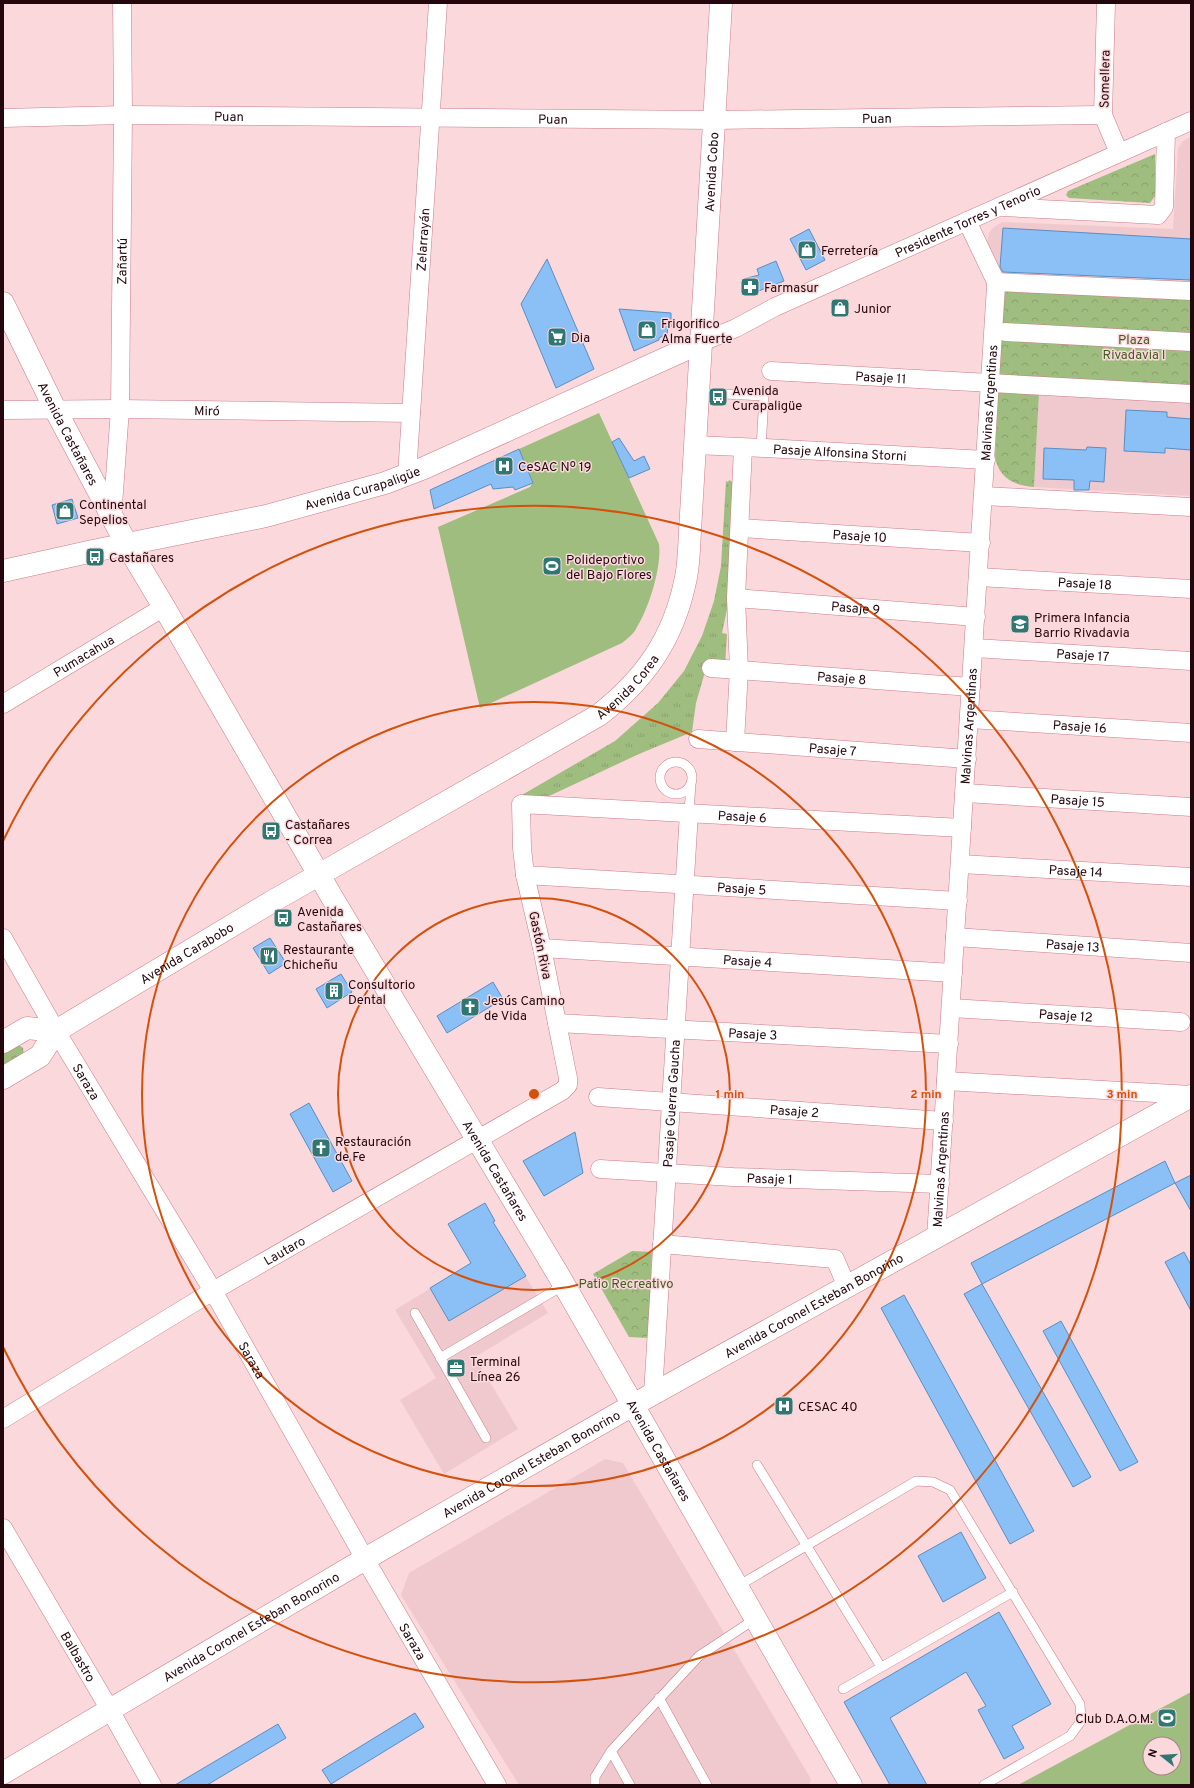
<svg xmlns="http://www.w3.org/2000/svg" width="1194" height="1788" font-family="Overpass,sans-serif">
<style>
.built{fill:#efc9ce}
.grass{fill:url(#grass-tufts)}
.park{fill:url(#park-crowns)}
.pitch{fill:#9fbd7e;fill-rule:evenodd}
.building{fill:#8ac0f6;stroke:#588ec3}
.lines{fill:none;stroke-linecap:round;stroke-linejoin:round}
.lane-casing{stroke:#cb7c89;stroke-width:10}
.street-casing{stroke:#cb7c89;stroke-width:19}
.secondary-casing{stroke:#cb7c89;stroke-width:23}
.lane{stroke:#fff;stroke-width:9}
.street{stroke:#fff;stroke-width:18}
.secondary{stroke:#fff;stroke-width:22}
.ring{fill:none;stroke:#d4510c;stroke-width:2}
.labels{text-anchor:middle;stroke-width:3;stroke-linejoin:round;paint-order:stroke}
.street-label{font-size:13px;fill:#23070d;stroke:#fbd8dc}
.poi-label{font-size:13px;fill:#23070d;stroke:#fbd8dc;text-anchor:start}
.park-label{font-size:13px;fill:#425b20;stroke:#fbd8dc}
.centre{fill:#d4510c;stroke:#fbd8dc;stroke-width:2}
.ring-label{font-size:12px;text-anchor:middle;font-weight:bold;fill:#d4510c;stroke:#fbd8dc;stroke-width:3;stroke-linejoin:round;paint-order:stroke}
</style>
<defs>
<pattern id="grass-tufts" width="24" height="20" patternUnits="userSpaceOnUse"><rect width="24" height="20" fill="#9fbd7e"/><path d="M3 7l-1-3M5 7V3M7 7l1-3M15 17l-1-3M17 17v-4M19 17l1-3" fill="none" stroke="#89a16c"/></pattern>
<pattern id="park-crowns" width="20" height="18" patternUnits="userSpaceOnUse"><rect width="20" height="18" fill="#9fbd7e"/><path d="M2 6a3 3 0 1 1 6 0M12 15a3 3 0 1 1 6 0" fill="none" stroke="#89a16c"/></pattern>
</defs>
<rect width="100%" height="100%" fill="#fbd8dc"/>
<!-- built -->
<path class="built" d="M1191,137V284L1000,273L988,251L987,242L989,233L993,228L1002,222L1173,229L1178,148L1183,141Z
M1039,393L1191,401V496L1034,487Z
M505,1243L548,1313L475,1357L518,1429L444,1474L400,1400L436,1378L395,1310Z
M605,1459L623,1463L811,1779L809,1785H519L401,1595L409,1573Z"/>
<!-- grass -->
<path class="grass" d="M729,480L735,483L729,600L722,633L727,634L725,666L707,665L696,703L692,732L639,754L547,797L515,799L615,741L658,703L684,671L702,636L714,601L721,566L726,481L728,482Z"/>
<!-- park -->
<path class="park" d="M1155,154V196L1150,203L1069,198L1066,195L1068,191Z
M1003,291L1190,300L1191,401L1039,393L1034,487C1015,486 998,478 995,456Z
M16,1043L23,1048L24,1055L3,1068V1051Z
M632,1251L652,1252L649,1338L629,1337L593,1274Z"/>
<!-- pitch -->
<path class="pitch" d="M1102,342L1124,343L1122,383L1099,381Z
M599,413L659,544C662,566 649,608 637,627C634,634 628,638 622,643L480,708L438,527L530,487L533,482L519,449Z
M1191,1692V1785H1018ZM1150,1744H1174V1768H1150Z"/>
<!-- building -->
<path class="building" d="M1003,228L1191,239V280L1003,272L1000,267Z
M809,229L825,260L806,270L790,239Z
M547,259L594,369L556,388L521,304Z
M776,261L784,281L751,294L747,278L759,275L757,269Z
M619,309L671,313V327L668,326L667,334L659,338V340L634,351Z
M1126,410L1167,412V417L1191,419V450L1165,448V453L1124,451Z
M619,438L634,461L644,456L650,469L629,478L612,442Z
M1087,447L1106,448L1104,482L1090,481L1089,490H1074V480L1043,479L1044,448L1086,450Z
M519,449L533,483L515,490L513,487L493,489L491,484L434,509L430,490Z
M72,499L78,518L57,524L52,505Z
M270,938L286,963L269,974L253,948Z
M341,974L352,992L327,1008L316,989Z
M493,982L503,999L447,1033L437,1016Z
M309,1103L352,1181L333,1192L290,1114Z
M575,1132L583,1173L544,1196L523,1161Z
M1165,1161L1175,1183L982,1284L971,1263Z
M1191,1175V1211L1175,1183Z
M485,1203L495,1221L493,1222L526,1276L449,1321L430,1288L471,1263L448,1224Z
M1184,1252L1191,1265V1311L1165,1262Z
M982,1284L1091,1477L1073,1487L964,1294Z
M904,1295L1034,1531L1010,1544L881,1308Z
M1061,1321L1138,1462L1120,1471L1043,1331Z
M961,1532L986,1578L943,1602L918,1556Z
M999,1612L1051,1704L1012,1726L1024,1748L1004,1759L978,1710L986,1706L966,1672L890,1718L927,1785H890L844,1702Z
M415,1713L424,1727L331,1784L322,1770Z
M278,1724L286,1738L207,1785H175Z"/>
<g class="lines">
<defs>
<path id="lane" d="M724,394L764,396L761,448
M660 778a16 16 0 1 1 32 0a16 16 0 1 1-32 0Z
M689,813L691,783
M415,1313L486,1438
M440,1358L564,1285
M757,1465L881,1667
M738,1586L916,1481L933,1482L950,1490L1080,1704L1081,1721L1070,1736L984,1785
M843,1689L1013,1592
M659,1698L707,1785
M611,1751L630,1785
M595,1785V1777L611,1751L699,1656L755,1619"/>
<g id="street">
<path d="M1106,3L1103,115L1119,153"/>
<path id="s1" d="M3,118L123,115L715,120L1103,115"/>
<path d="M1003,207L1158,215L1164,207L1166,132"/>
<path d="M996,282L1191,291"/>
<path d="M1005,332L1191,342"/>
<path id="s2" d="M702,342L736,328L775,307L1191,121"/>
<path id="s3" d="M771,371L1191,394"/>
<path id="s4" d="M3,410L120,409L411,413"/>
<path id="s5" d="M694,445L765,448L986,460"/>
<path id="s6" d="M407,475L438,3"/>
<path d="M983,496L1191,507"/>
<path id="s7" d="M112,519L120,409L123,115L122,3"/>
<path id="s8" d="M740,528L981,543"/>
<path id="s9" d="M978,577L1191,589"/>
<path id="s10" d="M736,598L976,617"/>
<path id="s11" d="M974,648L1191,661"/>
<path id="s12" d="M711,668L971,687"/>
<path id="s13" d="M3,704L164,607"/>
<path id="s14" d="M969,719L1191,733"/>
<path id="s15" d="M698,739L967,759"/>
<path d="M735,742L739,670L736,598L743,448"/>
<path id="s16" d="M965,793L1191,807"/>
<path id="s17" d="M960,864L1191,877"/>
<path id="s18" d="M525,875L958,901"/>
<path id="s19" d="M955,937L1191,953"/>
<path id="s20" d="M3,938L56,1031L213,1291L365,1559L497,1785"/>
<path id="s21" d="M542,948L953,973"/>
<path id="s22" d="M951,1008L1181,1022"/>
<path id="s23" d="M557,1023L949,1044"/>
<path d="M946,1081L1191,1095"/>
<path id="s24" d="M598,1097L944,1121"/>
<path id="s25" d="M600,1169L733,1177L940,1184"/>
<path id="s26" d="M936,1238L996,286V282L967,221"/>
<path d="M662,1244L835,1259L847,1287"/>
<path id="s27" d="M653,1394L689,813"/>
<path id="s28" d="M3,1419L213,1291L562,1091L568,1085V1078L542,948L525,875L522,848L521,804L962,828"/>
<path id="s29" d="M3,1528L110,1710L152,1785"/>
</g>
<g id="secondary">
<path id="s30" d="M3,303L55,409L127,545L164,607L333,899L559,1276L851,1785"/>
<path id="s31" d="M3,571L93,551L266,516L385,483L424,468L702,342"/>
<path d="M3,1042L27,1028L56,1031"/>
<path id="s32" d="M3,1078L40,1056L56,1031L273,901L599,715C645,679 673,639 685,582C689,566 689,548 690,531L721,3"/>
<path id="s33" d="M3,1773L365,1559L633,1405L1191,1096"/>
</g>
</defs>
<!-- lane casing -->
<use href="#lane" class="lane-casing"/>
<!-- street casing -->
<use href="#street" class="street-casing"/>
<!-- secondary casing -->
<use href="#secondary" class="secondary-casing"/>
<!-- lane -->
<use href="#lane" class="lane"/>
<!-- street -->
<use href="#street" class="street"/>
<!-- secondary -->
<use href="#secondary" class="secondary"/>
</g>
<!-- distance rings -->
<g class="ring">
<circle cx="534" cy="1094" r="196"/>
<circle cx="534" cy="1094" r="392"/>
<path d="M3 841A588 588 0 1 1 3 1347"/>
</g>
<!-- icons -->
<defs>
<symbol id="shop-square" viewBox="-11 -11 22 22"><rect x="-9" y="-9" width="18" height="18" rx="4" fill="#2e7772" stroke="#fbd8dc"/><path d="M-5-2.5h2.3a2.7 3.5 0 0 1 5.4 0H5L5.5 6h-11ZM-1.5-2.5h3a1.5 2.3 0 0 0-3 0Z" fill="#fff"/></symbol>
<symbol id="pharmacy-square" viewBox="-11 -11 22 22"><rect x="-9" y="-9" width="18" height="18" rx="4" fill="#2e7772" stroke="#fbd8dc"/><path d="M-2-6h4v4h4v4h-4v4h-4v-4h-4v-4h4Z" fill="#fff"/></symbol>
<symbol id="supermarket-square" viewBox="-11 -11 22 22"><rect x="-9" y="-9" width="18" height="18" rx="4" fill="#2e7772" stroke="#fbd8dc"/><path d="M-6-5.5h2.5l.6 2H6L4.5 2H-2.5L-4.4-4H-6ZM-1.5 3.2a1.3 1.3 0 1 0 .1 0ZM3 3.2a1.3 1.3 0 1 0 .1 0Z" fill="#fff"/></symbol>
<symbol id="bus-square" viewBox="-11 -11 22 22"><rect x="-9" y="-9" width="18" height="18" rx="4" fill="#2e7772" stroke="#fbd8dc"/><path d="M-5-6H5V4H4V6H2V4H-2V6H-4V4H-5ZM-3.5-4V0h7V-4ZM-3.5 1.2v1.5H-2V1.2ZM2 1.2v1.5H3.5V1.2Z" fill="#fff"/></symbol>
<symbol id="hospital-square" viewBox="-11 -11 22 22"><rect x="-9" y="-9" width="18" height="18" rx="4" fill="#2e7772" stroke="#fbd8dc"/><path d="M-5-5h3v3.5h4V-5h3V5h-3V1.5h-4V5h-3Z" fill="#fff"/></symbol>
<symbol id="stadium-square" viewBox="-11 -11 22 22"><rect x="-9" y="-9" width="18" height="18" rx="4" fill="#2e7772" stroke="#fbd8dc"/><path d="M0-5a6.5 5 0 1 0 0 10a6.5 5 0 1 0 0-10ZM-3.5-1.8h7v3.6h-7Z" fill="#fff"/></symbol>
<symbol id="school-square" viewBox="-11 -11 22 22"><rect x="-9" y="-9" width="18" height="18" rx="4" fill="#2e7772" stroke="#fbd8dc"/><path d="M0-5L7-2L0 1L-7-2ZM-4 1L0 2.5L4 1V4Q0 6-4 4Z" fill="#fff"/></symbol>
<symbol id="restaurant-square" viewBox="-11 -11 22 22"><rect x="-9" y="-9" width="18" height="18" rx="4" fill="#2e7772" stroke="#fbd8dc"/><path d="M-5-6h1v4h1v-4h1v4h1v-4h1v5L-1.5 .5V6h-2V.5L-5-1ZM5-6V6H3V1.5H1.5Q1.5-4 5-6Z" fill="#fff"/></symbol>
<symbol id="building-square" viewBox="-11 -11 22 22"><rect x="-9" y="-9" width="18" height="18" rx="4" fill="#2e7772" stroke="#fbd8dc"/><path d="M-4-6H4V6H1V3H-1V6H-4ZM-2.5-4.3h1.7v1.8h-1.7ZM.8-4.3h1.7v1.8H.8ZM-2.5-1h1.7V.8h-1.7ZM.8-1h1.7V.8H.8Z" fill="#fff"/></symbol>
<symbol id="church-square" viewBox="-11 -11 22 22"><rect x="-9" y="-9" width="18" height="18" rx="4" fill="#2e7772" stroke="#fbd8dc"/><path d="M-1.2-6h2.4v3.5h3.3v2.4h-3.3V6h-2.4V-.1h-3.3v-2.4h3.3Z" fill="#fff"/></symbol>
<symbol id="office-square" viewBox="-11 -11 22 22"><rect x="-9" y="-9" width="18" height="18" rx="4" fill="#2e7772" stroke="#fbd8dc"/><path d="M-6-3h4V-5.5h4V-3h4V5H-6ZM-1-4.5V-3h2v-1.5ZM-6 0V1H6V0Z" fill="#fff"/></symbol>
</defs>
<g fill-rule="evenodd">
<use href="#shop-square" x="796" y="239" width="22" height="22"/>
<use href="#pharmacy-square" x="739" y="276" width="22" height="22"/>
<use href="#shop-square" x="829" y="297" width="22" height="22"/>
<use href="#shop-square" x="636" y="319" width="22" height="22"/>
<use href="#supermarket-square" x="546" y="326" width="22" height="22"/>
<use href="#bus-square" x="707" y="386" width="22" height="22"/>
<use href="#hospital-square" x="493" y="455" width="22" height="22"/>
<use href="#shop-square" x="54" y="500" width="22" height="22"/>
<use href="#bus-square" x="84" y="546" width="22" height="22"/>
<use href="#stadium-square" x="541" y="555" width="22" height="22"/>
<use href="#school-square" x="1009" y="613" width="22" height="22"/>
<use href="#bus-square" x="260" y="820" width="22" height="22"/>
<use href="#bus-square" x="272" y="907" width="22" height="22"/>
<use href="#restaurant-square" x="258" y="945" width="22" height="22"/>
<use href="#building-square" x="323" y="980" width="22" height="22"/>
<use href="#church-square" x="459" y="996" width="22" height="22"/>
<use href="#church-square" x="310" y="1137" width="22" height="22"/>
<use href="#office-square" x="445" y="1357" width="22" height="22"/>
<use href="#hospital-square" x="773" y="1395" width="22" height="22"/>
<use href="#stadium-square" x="1156" y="1707" width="22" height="22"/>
</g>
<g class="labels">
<!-- street labels -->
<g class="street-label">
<text transform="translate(1104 79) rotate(-89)" y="5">Somellera</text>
<text dy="5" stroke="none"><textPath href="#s1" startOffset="226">Puan</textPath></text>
<text dy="5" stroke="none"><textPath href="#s1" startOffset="874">Puan</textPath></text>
<text dy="5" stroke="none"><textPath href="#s1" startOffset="550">Puan</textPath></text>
<text dy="5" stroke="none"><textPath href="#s32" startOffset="1274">Avenida Cobo</textPath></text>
<text dy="5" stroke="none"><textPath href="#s2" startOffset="292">Presidente Torres y Tenorio</textPath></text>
<text dy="5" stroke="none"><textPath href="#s6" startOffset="236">Zelarrayán</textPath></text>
<text dy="5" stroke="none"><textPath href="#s7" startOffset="258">Zañartú</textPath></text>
<text dy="5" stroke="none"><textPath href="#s3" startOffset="110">Pasaje 11</textPath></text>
<text dy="5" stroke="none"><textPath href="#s26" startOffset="837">Malvinas Argentinas</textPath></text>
<text dy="5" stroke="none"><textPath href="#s4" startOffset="204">Miró</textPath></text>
<text dy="5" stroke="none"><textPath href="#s30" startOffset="146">Avenida Castañares</textPath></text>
<text dy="5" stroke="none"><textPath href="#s5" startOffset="146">Pasaje Alfonsina Storni</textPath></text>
<text dy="5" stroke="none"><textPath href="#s31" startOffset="369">Avenida Curapaligüe</textPath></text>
<text dy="5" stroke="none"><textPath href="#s8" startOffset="120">Pasaje 10</textPath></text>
<text dy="5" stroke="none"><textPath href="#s9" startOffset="107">Pasaje 18</textPath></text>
<text dy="5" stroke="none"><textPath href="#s10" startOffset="120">Pasaje 9</textPath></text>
<text dy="5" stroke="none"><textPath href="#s11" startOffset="109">Pasaje 17</textPath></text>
<text dy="5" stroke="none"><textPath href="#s13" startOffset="94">Pumacahua</textPath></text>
<text dy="5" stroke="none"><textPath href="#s12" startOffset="131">Pasaje 8</textPath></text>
<text dy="5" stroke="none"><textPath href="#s32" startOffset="741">Avenida Corea</textPath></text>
<text dy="5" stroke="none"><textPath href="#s26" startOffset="513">Malvinas Argentinas</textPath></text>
<text dy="5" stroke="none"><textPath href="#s14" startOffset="111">Pasaje 16</textPath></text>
<text dy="5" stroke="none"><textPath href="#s15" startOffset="135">Pasaje 7</textPath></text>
<text dy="5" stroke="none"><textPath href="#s16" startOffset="113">Pasaje 15</textPath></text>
<text dy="5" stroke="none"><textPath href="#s28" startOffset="1164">Pasaje 6</textPath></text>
<text dy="5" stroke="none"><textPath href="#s17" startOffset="116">Pasaje 14</textPath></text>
<text dy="5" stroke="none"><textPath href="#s18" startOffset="217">Pasaje 5</textPath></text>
<text dy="5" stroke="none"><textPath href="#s19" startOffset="118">Pasaje 13</textPath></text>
<text transform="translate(541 945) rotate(78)" y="5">Gastón Riva</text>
<text dy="5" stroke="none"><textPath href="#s32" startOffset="225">Avenida Carabobo</textPath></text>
<text dy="5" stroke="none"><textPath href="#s21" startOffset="206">Pasaje 4</textPath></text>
<text dy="5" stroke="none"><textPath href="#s22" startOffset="115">Pasaje 12</textPath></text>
<text dy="5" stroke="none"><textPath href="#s23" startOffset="196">Pasaje 3</textPath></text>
<text dy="5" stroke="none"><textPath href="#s20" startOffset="166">Saraza</textPath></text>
<text dy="5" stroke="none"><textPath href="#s27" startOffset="291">Pasaje Guerra Gaucha</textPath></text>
<text dy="5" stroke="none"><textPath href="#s24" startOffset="197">Pasaje 2</textPath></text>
<text dy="5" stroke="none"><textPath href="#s26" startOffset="69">Malvinas Argentinas</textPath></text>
<text dy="5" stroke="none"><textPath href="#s30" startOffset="998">Avenida Castañares</textPath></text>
<text dy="5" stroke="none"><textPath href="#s25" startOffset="170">Pasaje 1</textPath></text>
<text dy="5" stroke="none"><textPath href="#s28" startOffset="328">Lautaro</textPath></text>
<text dy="5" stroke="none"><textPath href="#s33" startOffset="936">Avenida Coronel Esteban Bonorino</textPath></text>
<text dy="5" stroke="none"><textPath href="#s20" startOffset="490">Saraza</textPath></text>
<text dy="5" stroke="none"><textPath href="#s30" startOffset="1322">Avenida Castañares</textPath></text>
<text dy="5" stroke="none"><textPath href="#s33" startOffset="612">Avenida Coronel Esteban Bonorino</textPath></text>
<text dy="5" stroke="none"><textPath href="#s33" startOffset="288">Avenida Coronel Esteban Bonorino</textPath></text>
<text dy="5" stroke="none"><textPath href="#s20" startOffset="814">Saraza</textPath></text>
<text dy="5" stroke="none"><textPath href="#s29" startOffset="149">Balbastro</textPath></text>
</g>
<!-- poi labels -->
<g class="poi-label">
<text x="821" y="255">Ferretería</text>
<text x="764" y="292">Farmasur</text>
<text x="854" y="313">Junior</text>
<text x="661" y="328">Frigorifico<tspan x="661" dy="15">Alma Fuerte</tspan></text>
<text x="571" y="342">Dia</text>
<text x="732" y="395">Avenida<tspan x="732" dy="15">Curapaligüe</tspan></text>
<text x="518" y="471">CeSAC Nº 19</text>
<text x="79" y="509">Continental<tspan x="79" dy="15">Sepelios</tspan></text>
<text x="109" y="562">Castañares</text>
<text x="566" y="564">Polideportivo<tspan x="566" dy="15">del Bajo Flores</tspan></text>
<text x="1034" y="622">Primera Infancia<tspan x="1034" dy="15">Barrio Rivadavia</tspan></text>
<text x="285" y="829">Castañares<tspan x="285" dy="15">- Correa</tspan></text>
<text x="297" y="916">Avenida<tspan x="297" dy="15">Castañares</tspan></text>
<text x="283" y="954">Restaurante<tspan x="283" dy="15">Chicheñu</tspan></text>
<text x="348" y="989">Consultorio<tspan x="348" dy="15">Dental</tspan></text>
<text x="484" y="1005">Jesús Camino<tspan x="484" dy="15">de Vida</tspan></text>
<text x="335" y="1146">Restauración<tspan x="335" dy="15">de Fe</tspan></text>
<text x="470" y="1366">Terminal<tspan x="470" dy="15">Línea 26</tspan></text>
<text x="798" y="1411">CESAC 40</text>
<text x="1153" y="1723" text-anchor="end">Club D.A.O.M.</text>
</g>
<!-- park labels -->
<g class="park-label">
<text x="1134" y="344">Plaza<tspan x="1134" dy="15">Rivadavia I</tspan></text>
<text x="626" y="1288">Patio Recreativo</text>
</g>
</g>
<circle cx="534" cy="1094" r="6" class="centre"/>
<g class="ring-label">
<text x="730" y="1098">1 min</text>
<text x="926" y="1098">2 min</text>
<text x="1122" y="1098">3 min</text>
</g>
<!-- border -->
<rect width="1194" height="1788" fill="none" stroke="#23070d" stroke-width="8"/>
<!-- north arrow -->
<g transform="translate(1162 1756) rotate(287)"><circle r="19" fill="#fbd8dc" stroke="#a58489"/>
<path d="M0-3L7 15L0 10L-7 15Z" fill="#2e7772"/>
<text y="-6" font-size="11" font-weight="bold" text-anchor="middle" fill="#23070d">N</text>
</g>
</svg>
